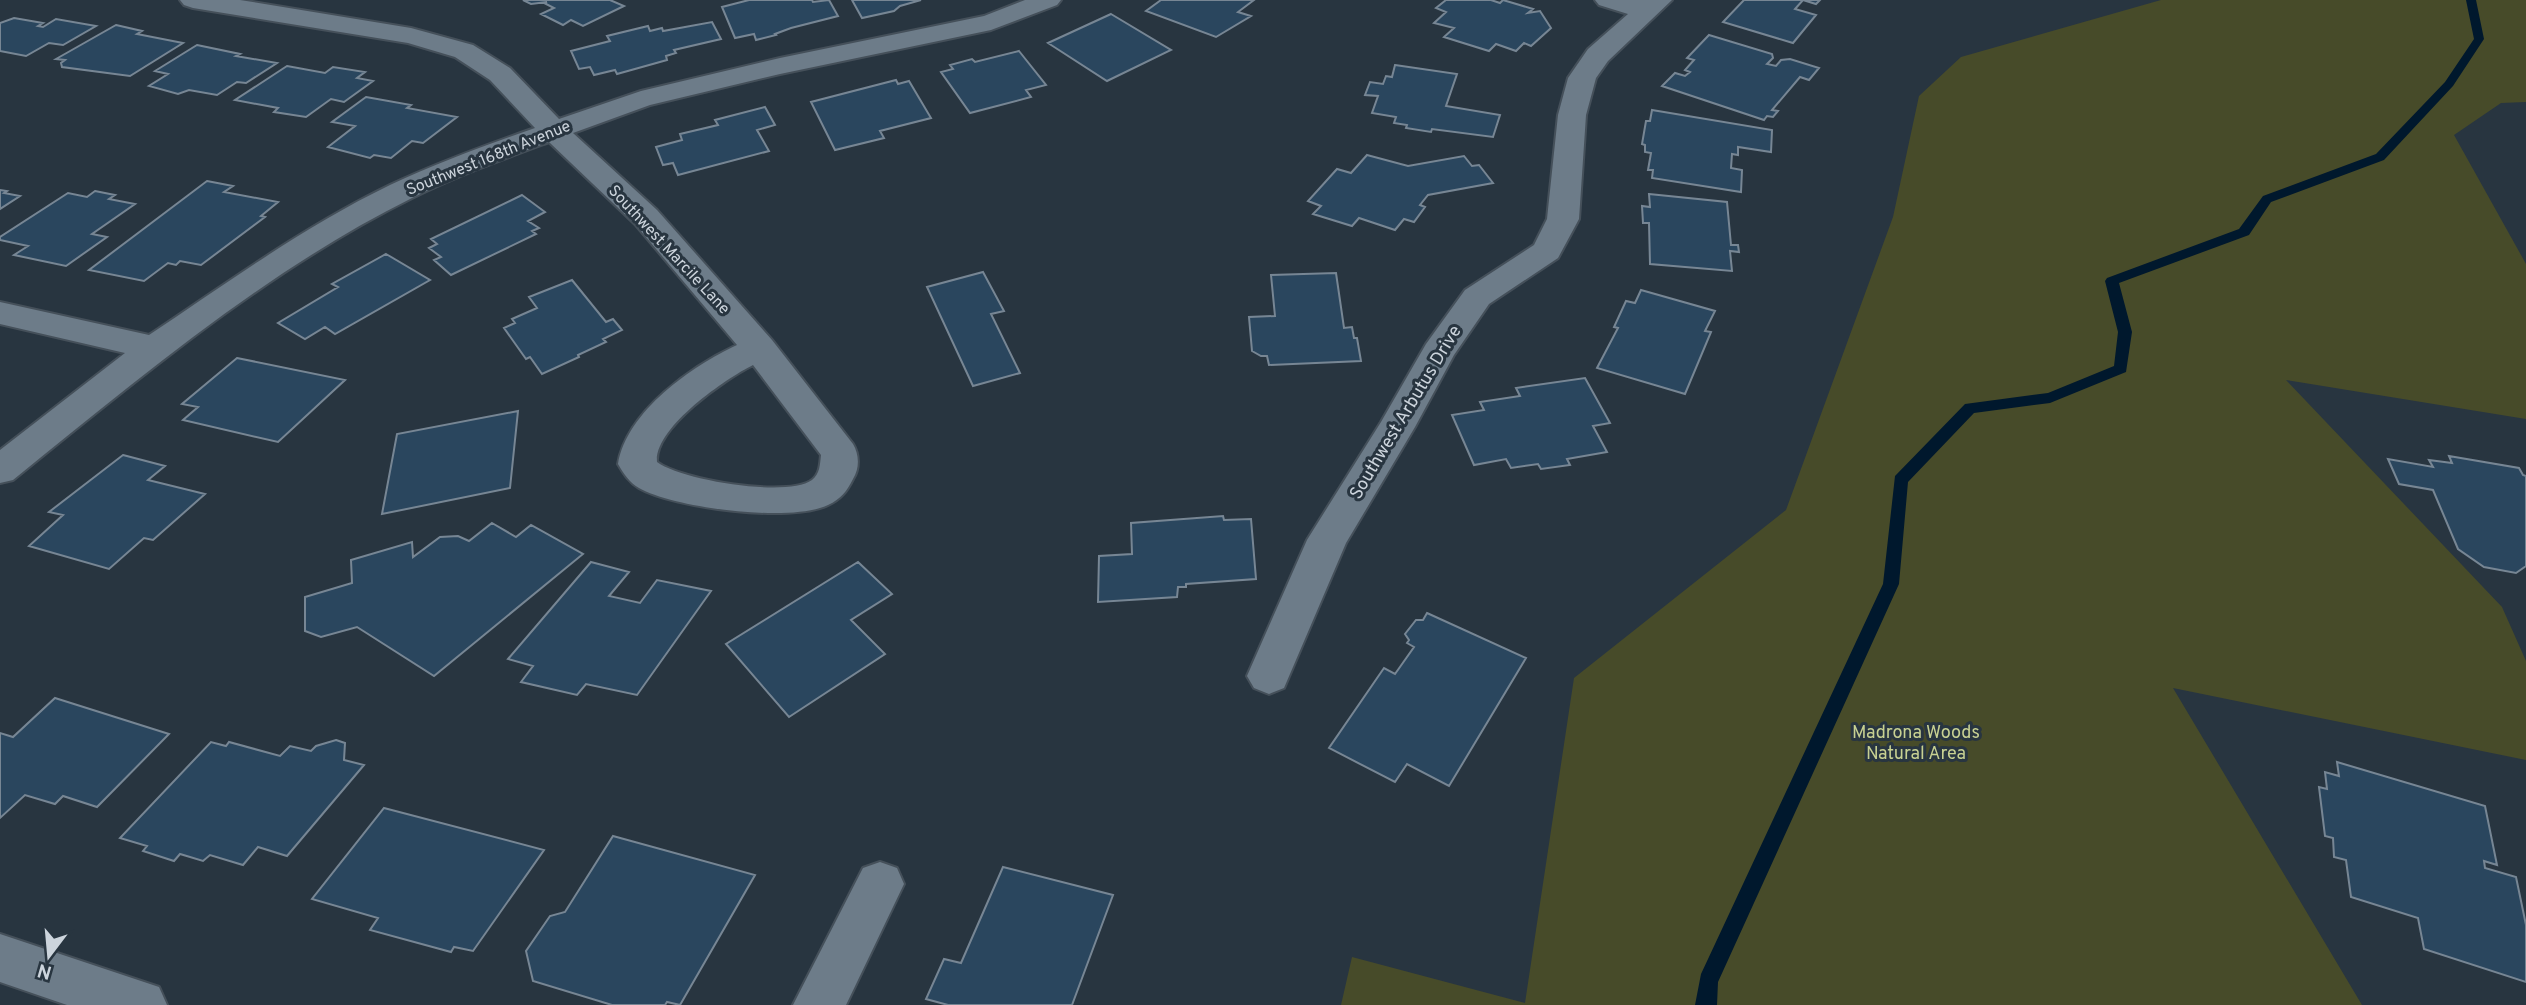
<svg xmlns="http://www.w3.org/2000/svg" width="2526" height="1005" font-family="Overpass,sans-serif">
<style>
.green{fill:#474b29}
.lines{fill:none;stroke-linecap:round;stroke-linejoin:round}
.stream{fill:#00182d;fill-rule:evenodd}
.building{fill:#2a465e;stroke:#778694;stroke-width:2}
.minor-casing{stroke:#45505a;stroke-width:4}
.minor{fill:#6d7c89;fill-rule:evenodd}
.labels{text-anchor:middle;stroke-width:6;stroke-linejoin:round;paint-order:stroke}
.far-street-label{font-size:16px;fill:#ccd4dc;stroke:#283540}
.street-label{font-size:18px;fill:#ccd4dc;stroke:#283540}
.park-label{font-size:18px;fill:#c8d192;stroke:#283540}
</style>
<rect width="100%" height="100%" fill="#283540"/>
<!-- green -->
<path class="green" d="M2161,0H2526V102L2501,103L2454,135L2526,264V419L2286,380L2502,607L2526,661V760L2173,688L2362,1005H1341L1352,957L1525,1003L1574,678L1786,510L1893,217L1919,96L1961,57Z"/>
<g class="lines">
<!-- stream -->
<path class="stream" d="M2466,0H2476L2484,39L2453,86L2384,160L2271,202L2249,235L2119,283L2132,332L2126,372L2050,403L1974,413L1908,482L1899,584L1718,982L1717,1005H1695L1701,974L1883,584L1895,476L1965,404L2048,393L2114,366L2118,332L2105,281L2107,278L2239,229L2263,196L2376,154L2445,82L2474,39Z"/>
</g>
<!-- building -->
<path class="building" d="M523,0H610L624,6L583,26L571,20L563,25L541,14L554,8L544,3L547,2L531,4Z
M749,0H812L813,2L829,0L838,16L791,28L775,34L776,35L756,40L754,34L735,38L722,7Z
M852,0H921L900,6L894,11L862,18Z
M1161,0H1254L1238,12L1251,16L1216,37L1146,11Z
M1446,0H1491L1500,3L1503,0L1533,9L1528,13L1540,11L1551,28L1531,46L1524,43L1516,51L1496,44L1489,51L1444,37L1454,28L1434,23L1446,12L1436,8Z
M1744,0H1820L1816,4L1803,0L1795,9L1816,15L1793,43L1723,22Z
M1111,14L1171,50L1107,81L1048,43Z
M14,18L43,23L38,26L43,27L56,19L96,26L63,45L49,43L26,56L0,51V23Z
M712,22L721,39L674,50L676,53L666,56L667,60L617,74L615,70L594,75L590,67L579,69L571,51L610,41L607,36L648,26L650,31L662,28L663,31Z
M116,25L142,31L137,34L183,43L130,76L62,67L61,63L65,60L56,59Z
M1709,35L1772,54L1773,58L1767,64L1776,66L1781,60L1790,59L1819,68L1809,80L1800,77L1772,110L1778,111L1773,117L1767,116L1764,120L1662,86L1675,73L1685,76L1690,72L1685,70L1694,60L1687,58Z
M197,45L240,54L236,56L277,63L246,83L237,82L217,95L189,90L178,94L149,86L168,74L155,71Z
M1019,51L1046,85L1026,90L1031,97L970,113L941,72L953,69L950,65L972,59L975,62Z
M1395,65L1457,74L1446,106L1500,115L1493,137L1432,129L1431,132L1406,128L1407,125L1394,123L1396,117L1372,113L1378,96L1365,95L1370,82L1383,84L1386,76L1392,77Z
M287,66L325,73L333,67L365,72L357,78L373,81L344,102L331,99L306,117L274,112L278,108L235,100Z
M896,80L898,84L909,81L931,118L880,131L884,138L835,150L811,102Z
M366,97L411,105L407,108L457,117L423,143L412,141L391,158L374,155L370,158L328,147L355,126L332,122Z
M765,107L775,125L757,130L769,151L678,175L673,163L663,165L656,147L682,140L680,134L718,125L715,120Z
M1652,110L1772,130L1771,152L1738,147V155L1732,154L1731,168L1742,170L1741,192L1652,178L1653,170H1648L1651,153L1645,152V145L1642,144L1646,121H1650Z
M1367,155L1408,166L1464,156L1472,166L1479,165L1493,183L1428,195L1420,205L1425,207L1414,222L1404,219L1395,230L1359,218L1352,226L1313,214L1321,206L1308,201L1337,169L1351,173Z
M207,181L233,186L224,192L278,202L261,216L265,217L201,265L180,261L176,265L168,263L144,281L89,270Z
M0,190L7,191L4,193L20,196L0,209Z
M95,191L115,195L109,199L135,204L92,234L107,237L66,266L14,255L28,246L0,240V237L68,193L87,197Z
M1649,194L1727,202L1731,245H1738L1739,252L1730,251L1732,271L1650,264L1649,223H1643L1642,206L1650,207Z
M522,195L545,212L528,221L539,228L532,231L536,234L451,275L434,260L441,257L429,248L437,244L431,239Z
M386,254L430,280L335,334L325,327L305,339L278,323L338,287L332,284Z
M983,272L1004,311L991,314L1020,373L973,386L927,287Z
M1336,273L1344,328L1352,327L1354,338H1357L1361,361L1269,365L1267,356H1261L1252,351L1249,317L1275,316L1271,275Z
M572,280L606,322L613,319L622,330L603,339L606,342L578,355L579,357L542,374L530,357L526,359L504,328L515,323L512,319L537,308L529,297Z
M1641,290L1715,311L1705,331L1711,332L1685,394L1597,368L1618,328L1614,327L1626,301L1635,303Z
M237,358L345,380L278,442L183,420L198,407L182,404Z
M1585,378L1610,423L1593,426L1607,452L1567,459L1570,465L1541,469L1538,464L1511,468L1506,459L1474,465L1452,415L1484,410L1480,402L1520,396L1516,388Z
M518,411L510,488L382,514L397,434Z
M123,455L165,466L148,480L205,494L153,540L144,538L109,569L29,546L63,515L49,512Z
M2449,456L2519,468L2523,475L2526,476V566L2516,573L2484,567L2458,549L2433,490L2399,484L2388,459L2433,467L2429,460L2452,463Z
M1223,516L1224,520L1251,519L1256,579L1186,584V587H1178L1177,597L1098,602L1099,556L1132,554L1131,523Z
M492,523L516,537L531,525L583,554L434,676L357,627L321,637L305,631V597L352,583L351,560L412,542L413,557L440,537L458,536L469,541Z
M591,562L629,572L609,596L640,603L657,580L711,591L637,695L586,684L577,695L521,682L533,666L508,659Z
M858,562L892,594L851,620L885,654L789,717L726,644Z
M1427,613L1526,658L1449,786L1407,764L1395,782L1329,748L1384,668L1395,674L1414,647L1407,643L1409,640L1405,634L1416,620H1423Z
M55,698L169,734L97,807L63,796L55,804L25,795L0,818V733L13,737Z
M336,740L345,743L344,760L364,765L287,856L258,847L243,865L210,855L203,861L180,854L174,861L143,851L147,846L120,838L211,742L226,746L229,742L280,756L290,746L311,751L316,746Z
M2337,762L2485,806L2497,865L2484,861L2485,868L2516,877L2526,925V982L2424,949L2418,918L2351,897L2346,860L2334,857L2333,838L2325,836L2319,787L2327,789L2325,772L2339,776Z
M384,808L544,850L473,951L454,947L451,952L370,930L378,918L312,899Z
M613,836L755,875L680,1005L667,1002L665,1005H612L533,981L526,951L550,916L565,912Z
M1003,867L1113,895L1072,1005H948L926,999L944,959L961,963Z"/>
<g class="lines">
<defs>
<path id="minor" d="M180,0H240L411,28L473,45L510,68L559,119L641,91L780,58L984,16L1025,0H1061L1057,5L991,30L780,74L650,105L573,133L657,210L772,340L853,444C859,454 860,468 853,479C847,491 841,499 828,505C791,523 674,508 639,488C629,482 624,474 618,464C627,411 692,366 737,345L635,224L549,142C503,159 456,176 412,198C267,270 138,379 13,480L0,483V450L125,353L0,324V302L149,335C227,283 305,226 390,185C437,163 486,145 535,128L490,80L455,57L408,43L193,8L184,5ZM753,365L821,455C820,464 820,474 812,480C787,498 681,480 657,462C654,428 725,379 753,365Z
M1595,0H1672L1608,61L1596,78L1586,115L1579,219L1558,258L1489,304L1454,355L1415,427L1346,543L1284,688L1269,694L1254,688L1247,676L1307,540L1381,422L1426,344L1465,290L1534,245L1547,219L1558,115L1568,78L1588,49L1628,14L1599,5Z
M880,862L897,868L904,884L846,1005H793L863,868Z
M0,934L159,987L167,1005H67L0,982Z"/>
</defs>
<!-- minor casing -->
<use href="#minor" class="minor-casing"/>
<!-- minor -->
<use href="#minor" class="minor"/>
</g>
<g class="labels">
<!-- far-street labels -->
<g class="far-street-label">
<text transform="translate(488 157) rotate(-22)" y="6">Southwest 168th Avenue</text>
<text transform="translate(670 249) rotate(47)" y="6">Southwest Marcile Lane</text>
</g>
<!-- street labels -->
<g class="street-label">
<text transform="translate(1405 412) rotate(-59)" y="6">Southwest Arbutus Drive</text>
</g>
<!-- park labels -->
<g class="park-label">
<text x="1916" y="738">Madrona Woods<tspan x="1916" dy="21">Natural Area</tspan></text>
</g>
</g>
<!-- north arrow -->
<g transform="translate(49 956) rotate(196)" stroke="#283540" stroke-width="5" paint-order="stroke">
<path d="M0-5L12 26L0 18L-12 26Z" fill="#ccd4dc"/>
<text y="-10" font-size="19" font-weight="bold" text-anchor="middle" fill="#ccd4dc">N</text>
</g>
</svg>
